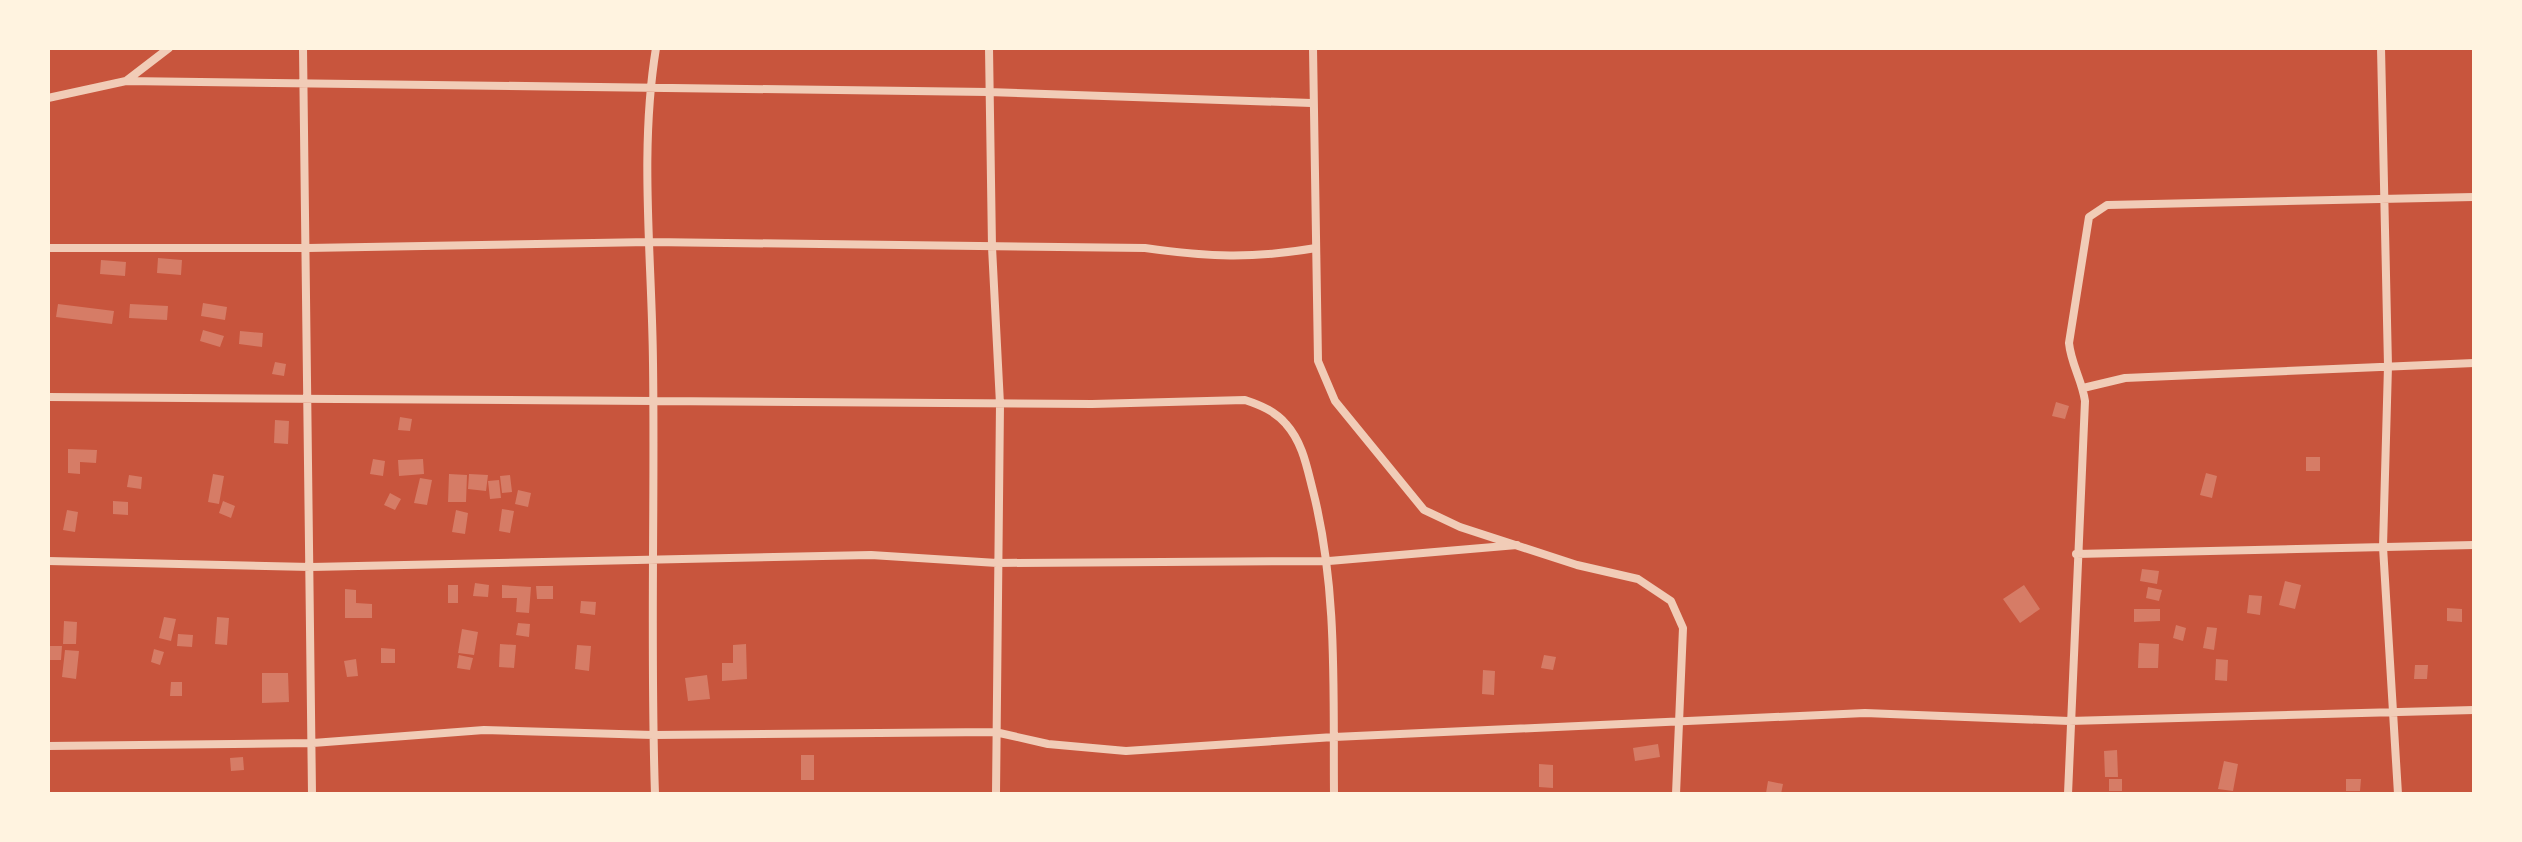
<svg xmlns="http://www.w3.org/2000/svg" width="2522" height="842" font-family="Rubik,sans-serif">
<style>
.building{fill:#d67c66}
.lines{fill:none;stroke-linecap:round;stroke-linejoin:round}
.minor{stroke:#f1ccb7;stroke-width:8}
</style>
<rect width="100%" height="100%" fill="#c8553d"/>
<!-- building -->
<path class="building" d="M158,258L182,260L181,275L157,273Z
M101,260L126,262L125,276L100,274Z
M203,303L227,307L225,320L201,316Z
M58,304L114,311L112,324L56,317Z
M130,304L168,306L167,320L129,318Z
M203,330L224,336L220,347L200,341Z
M240,331L263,333L262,347L239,344Z
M275,362L286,364L284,376L272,374Z
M2056,402L2069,406L2065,419L2052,416Z
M400,417L412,419L410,431L398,430Z
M275,420L289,421L288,444L274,443Z
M68,449L97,450L96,463L80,462V474L68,473Z
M2306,457H2320V471H2306Z
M373,459L385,461L383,476L370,474Z
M423,459L424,474L399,476L398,460Z
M2206,473L2217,476L2212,498L2200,495Z
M213,474L224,476L219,504L208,502Z
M449,474L467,475L466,502H448Z
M469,474L488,475L486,491L468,489Z
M129,475L142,477L141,489L127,487Z
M510,475L512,492L502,493L500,476Z
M420,478L432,480L427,505L414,503Z
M499,480L501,498L490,499L488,481Z
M518,490L531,493L528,507L515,504Z
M390,493L401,499L395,510L384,505Z
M113,501L128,502V515L113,514Z
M223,501L235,506L231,518L219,513Z
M502,509L514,511L510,533L499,531Z
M67,510L78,512L75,532L63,530Z
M456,510L468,513L465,534L452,532Z
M2142,569L2159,571L2157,584L2140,581Z
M2285,581L2301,585L2295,609L2279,605Z
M475,583L489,585L488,597L473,596Z
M448,585H458V603H448Z
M502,585L531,587L529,613L516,612L517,598H502Z
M2024,585L2040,609L2020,623L2003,599Z
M536,586H553V599H537Z
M2148,587L2162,590L2159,601L2146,598Z
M345,589L356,590V603L372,604V618H345Z
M2249,595L2262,596L2260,615L2247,613Z
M581,601L596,602L595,615L580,613Z
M2447,608L2462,609V622L2447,621Z
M2134,609H2160V621L2134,622Z
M164,617L176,619L171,641L159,638Z
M217,617L229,618L227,645L215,644Z
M64,621L77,622L76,644H63Z
M518,623L530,624L529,637L516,635Z
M2176,625L2186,628L2183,641L2173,638Z
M2207,627L2217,628L2214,650L2203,648Z
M462,629L478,632L474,655L458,653Z
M178,634L193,635L192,647L177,646Z
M2139,643L2159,644L2158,668H2138Z
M500,644L516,645L514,668L499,667Z
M746,644L747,679L722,681V663H733V645Z
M577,645L591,646L589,671L575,669Z
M50,646H62L61,660H49Z
M381,648L395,649V663H381Z
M154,649L164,652L160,665L151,662Z
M65,650L79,651L76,679L62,677Z
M459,655L473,658L470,670L457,668Z
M1544,655L1556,657L1553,670L1541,668Z
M356,659L358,676L347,677L344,661Z
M2216,659L2228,660L2227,681L2215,680Z
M2415,665H2428L2427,679H2414Z
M1483,670L1495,671L1494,695L1482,694Z
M262,673H288L289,702L262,703Z
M707,675L710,699L688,701L685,678Z
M171,682H182V696H170Z
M1658,744L1660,757L1635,761L1633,748Z
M2117,750L2118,777H2105L2104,751Z
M801,755H814V780H801Z
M243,757L244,770L231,771L230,758Z
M2224,761L2238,764L2233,791L2218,789Z
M1539,764L1553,765V788L1539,787Z
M2109,779H2122V791H2109Z
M2346,779H2361L2360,791H2346Z
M1768,781L1783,784L1781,794L1766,793Z"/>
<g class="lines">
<!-- minor -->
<path class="minor" d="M303,48L312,794
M989,48L992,247L1000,404L996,794
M1313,48L1318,361L1335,401L1424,510L1460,527L1577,565L1638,579L1671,601L1683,628L1676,794
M2381,48L2388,366L2383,547L2398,794
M126,81L988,92L1311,103
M48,98L126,81L169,48
M48,248H308L650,242L1145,248C1209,257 1251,259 1316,248
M2083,388L2125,378L2474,363
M48,397L1092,404L1245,400C1260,405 1275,411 1286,424C1303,443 1307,468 1313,491C1338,589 1333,693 1334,794
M2076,554L2474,545
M48,561L311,567L871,555L997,563L1329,561L1517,545
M48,746L313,743L484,730L653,735L995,732L1048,744L1126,751L1334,737L1865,713L2069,721L2474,710
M655,794C650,650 655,507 653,363C652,258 639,152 656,48
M2068,794L2085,401C2082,380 2071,364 2069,343L2089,217L2107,205L2474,197"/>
</g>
<!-- border -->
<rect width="2522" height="842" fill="none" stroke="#fff3e0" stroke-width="100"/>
</svg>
